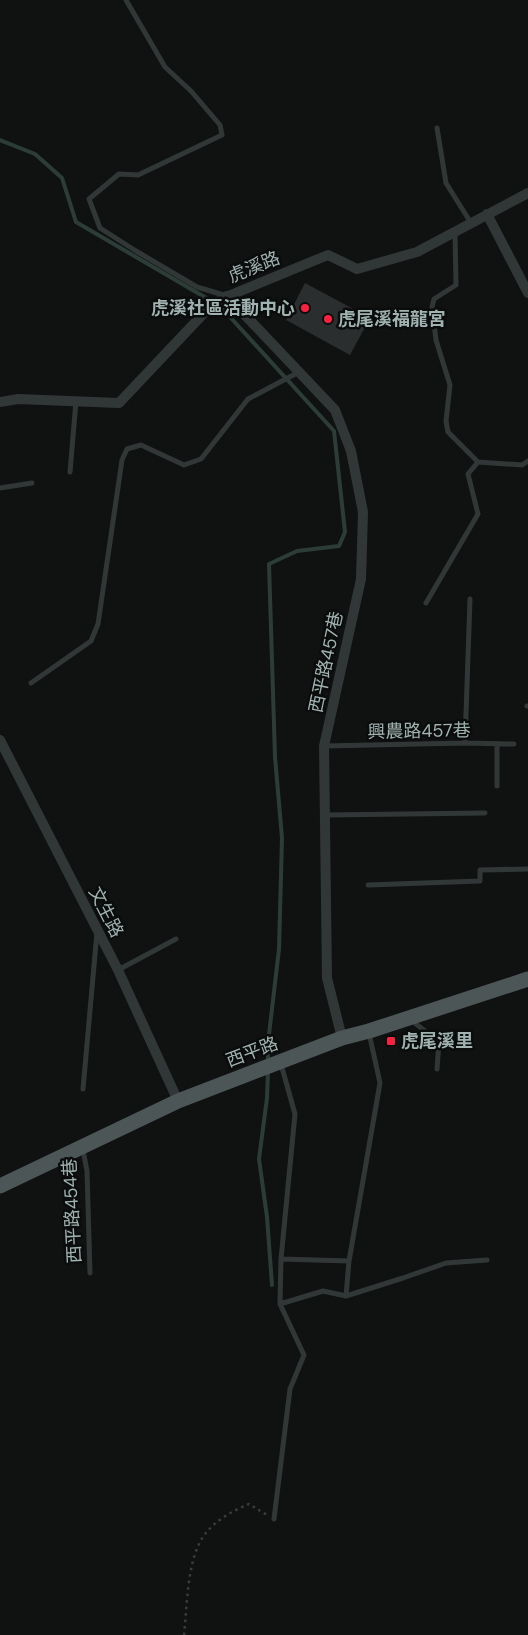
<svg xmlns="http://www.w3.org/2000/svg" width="528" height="1635" font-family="'DM Sans','Noto Sans TC',sans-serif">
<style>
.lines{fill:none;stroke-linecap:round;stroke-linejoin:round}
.stream{stroke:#2c3d37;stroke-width:4}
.building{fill:#2b2e2e}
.path{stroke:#373e3e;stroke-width:2.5;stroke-dasharray:2.5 4;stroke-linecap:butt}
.service{stroke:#313737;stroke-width:5}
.minor{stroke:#313737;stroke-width:10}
.primary{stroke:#4d5656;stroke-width:15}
.poi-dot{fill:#f82240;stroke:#0b0d0d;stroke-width:2}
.labels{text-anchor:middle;stroke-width:5;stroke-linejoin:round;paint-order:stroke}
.street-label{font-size:18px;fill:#a1b3b1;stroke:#0b0d0d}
.poi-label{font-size:18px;font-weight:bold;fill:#a1b3b1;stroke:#0b0d0d;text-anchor:start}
</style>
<rect width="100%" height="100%" fill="#101212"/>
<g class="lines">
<!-- stream -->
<path class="stream" d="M0,140L35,154L62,178L76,222L220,306L334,431L345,532L339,546L297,551L269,564L275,757L282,838L279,949L268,1043V1062
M268,1071L267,1098L259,1159L267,1217L272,1285"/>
</g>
<!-- building -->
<path class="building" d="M305,283L370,318L350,355L286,320Z"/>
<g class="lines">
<!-- path -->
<path class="path" d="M184,1635C187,1607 187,1569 199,1544C208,1524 230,1512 249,1504L267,1515"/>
<!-- service -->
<path class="service" d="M126,0L165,67L191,91L220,125L222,135L138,175L119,174L89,199L100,228L136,251L197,287L227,296
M437,128L446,183L471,223
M455,231L456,285L434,299L432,307L436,340L450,385L446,421L448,432L478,462L522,465L528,461
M70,472L76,401
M0,488L32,483
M426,603L478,514L468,474L478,462
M31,683L91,641L98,624L122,460L127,449L141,445L184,465L201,459L248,399L299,372
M527,706H528
M465,743L470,599
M324,746L465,743L514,744
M497,786V744
M325,815L485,813
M368,885L480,881V870L528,869
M118,970L176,939
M411,1020L439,1042L437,1069
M281,1064L295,1114L281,1259L349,1261L380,1083L369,1033
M83,1089L97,932
M83,1150L87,1171L90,1273
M346,1296L403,1278L446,1263L487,1260
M280,1304L323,1291L346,1296L349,1261
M274,1519L290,1389L304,1355L280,1304L281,1259"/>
<!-- minor -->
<path class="minor" d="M487,214L528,293
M227,296L335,410L351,451L363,512L361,579L324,746L327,978L342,1038
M0,402L18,399L119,403L205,312L221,299L328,255L357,269L417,252L528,193
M0,740L118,970L178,1101"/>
<!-- primary -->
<path class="primary" d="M0,1186L178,1101L342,1038L369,1031L528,979"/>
</g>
<!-- markers -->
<g class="poi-dot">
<circle cx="305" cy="308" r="5"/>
<circle cx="328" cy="319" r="5"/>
<rect x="386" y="1036" width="10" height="10" rx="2.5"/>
</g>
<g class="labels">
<!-- street labels -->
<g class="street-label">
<text transform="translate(254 267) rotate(-22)" y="6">虎溪路</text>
<text transform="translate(326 662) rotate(-78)" y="6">西平路457巷</text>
<text transform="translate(419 731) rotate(-1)" y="6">興農路457巷</text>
<text transform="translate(106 912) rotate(63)" y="6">文生路</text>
<text transform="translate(252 1052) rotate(-21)" y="6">西平路</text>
<text transform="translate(72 1211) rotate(-93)" y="6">西平路454巷</text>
</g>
<!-- poi labels -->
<g class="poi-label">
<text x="295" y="314" text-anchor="end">虎溪社區活動中心</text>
<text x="338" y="325">虎尾溪福龍宮</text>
<text x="401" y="1047">虎尾溪里</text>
</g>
</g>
</svg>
